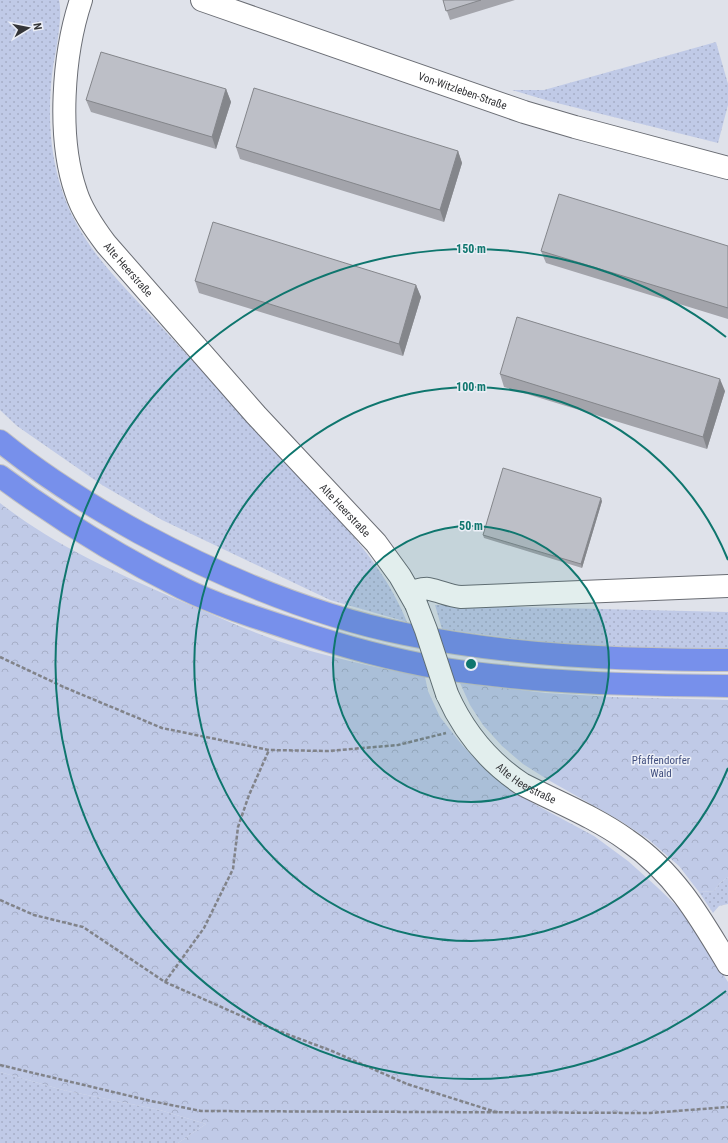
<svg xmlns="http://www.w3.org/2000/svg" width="728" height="1143" font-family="'Roboto Condensed',sans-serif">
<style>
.grass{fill:url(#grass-dots)}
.forest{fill:url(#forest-crowns)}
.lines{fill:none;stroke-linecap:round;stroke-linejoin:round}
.minor-casing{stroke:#6a6d74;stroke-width:24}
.highway-casing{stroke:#c2c2c3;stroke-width:24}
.path{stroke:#818389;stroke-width:2.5;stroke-dasharray:4 2;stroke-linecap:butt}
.minor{stroke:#fff;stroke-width:22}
.highway{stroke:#7790eb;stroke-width:22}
.minor-bridge-casing{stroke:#6a6d74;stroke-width:24;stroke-linecap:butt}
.minor-bridge{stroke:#fff;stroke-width:22}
.wall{fill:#a3a4ab}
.shaded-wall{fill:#84868b}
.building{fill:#bdbfc7;stroke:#84868b}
.ring{fill:none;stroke:#0f766e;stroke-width:2}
.labels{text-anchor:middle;stroke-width:3;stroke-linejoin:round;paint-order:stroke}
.street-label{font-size:11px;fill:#343538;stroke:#eceff7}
.park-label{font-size:11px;fill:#414f7f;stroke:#eceff7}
.centre{fill:#0f766e;stroke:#eceff7;stroke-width:2}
.ring-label{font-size:12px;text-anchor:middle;font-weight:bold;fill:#0f766e;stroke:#eceff7;stroke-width:3;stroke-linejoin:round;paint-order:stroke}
</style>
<defs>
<pattern id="grass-dots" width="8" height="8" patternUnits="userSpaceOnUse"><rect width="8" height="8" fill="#c0cae7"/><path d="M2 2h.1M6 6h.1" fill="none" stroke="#a6aec7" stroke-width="1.8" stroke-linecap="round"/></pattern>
<pattern id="forest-crowns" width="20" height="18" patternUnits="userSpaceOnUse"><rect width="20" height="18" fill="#c0cae7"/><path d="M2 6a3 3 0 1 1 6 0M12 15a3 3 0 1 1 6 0" fill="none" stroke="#a6aec7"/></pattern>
</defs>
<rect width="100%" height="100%" fill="#dfe2ea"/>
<!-- grass -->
<path class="grass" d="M0,0H59C63,16 56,50 53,67C46,119 50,173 75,221C94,258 127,290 155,320C200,369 245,418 290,467C334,515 382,560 407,622L330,600L162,520L102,485L17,426L0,410Z
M716,42L728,84V105L718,143L549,101L512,90H544Z
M435,605L728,612V649C693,649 659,650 624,648C563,645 503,638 442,629Z
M728,877V904L719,906L713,913L699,892L714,891L720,883Z
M0,1072L63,1090L160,1110L206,1124L178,1143H0Z"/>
<!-- forest -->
<path class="forest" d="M0,503C51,543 110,570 169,596C205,611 241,628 278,641C326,657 375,667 425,677L428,691L440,717L463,746L483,767L507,787L538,806L594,836L628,861L657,887L683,912L728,982V1143H178L206,1124L160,1110L63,1090L0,1072Z
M460,683L546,693L613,697L728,700V877L720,883L714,891L699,892L679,866L648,839L619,820L550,781L523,764L502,746L483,725L470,705Z"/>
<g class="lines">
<defs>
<g id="minor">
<path id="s1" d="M81,0C63,54 57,137 76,192C82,211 94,228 106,244L256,415L376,543L400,576L416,604"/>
<path id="s2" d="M202,0L524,112L575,127L728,168"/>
<path d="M410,592C416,591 423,588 429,589C440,591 449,596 461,597L728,586"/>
<path id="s3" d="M447,694C463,730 489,762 522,784C557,802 595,817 627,840C674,872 700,917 728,964"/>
</g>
<path id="highway" d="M0,441C43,476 91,506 140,533C224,578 312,615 405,634C512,656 620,660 728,660
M0,476C58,519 118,556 182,588C217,605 254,617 291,629C341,646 393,660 445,669C538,683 634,685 728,686"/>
</defs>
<!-- minor casing -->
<use href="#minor" class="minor-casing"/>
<!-- highway casing -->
<use href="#highway" class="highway-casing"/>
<!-- path -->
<path class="path" d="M0,657L66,688L162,728L269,750L328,751L398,745L446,733
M0,900L34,915L83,927L165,982L255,1022L332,1051L407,1084L499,1113
M165,982L204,928L233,869L238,827L249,795L269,750
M0,1065L151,1101L201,1111L650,1113L728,1107"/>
<!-- minor -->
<use href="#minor" class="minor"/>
<!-- highway -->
<use href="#highway" class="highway"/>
<defs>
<path id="minor-bridge" d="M416,604L426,630L447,694"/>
</defs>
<!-- minor-bridge casing -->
<use href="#minor-bridge" class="minor-bridge-casing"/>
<!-- minor-bridge -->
<use href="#minor-bridge" class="minor-bridge"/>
</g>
<!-- wall -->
<path class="wall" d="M443,0H515L450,20Z
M226,89L231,102L216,149L91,112L86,100Z
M236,147L458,151L462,163L444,222L240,159Z
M728,246V319L546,263L541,251Z
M195,281L416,285L421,297L403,356L199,293Z
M500,374L725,391L707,449L504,387Z
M602,501L582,568L484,538L483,535Z"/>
<!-- shaded-wall -->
<path class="shaded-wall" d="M226,89L231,102L216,149L212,137Z
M458,151L462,163L444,222L440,210Z
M416,285L421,297L403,356L399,344Z
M720,379L725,391L707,449L703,437Z
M601,498L602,501L582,568L581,564Z"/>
<!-- building -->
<path class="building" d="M443,0H481L446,11Z
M101,52L226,89L212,137L86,100Z
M254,88L458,151L440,210L236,147Z
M559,194L728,246V308L541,251Z
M213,222L416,285L399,344L195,281Z
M517,317L720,379L703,437L500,374Z
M503,468L601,498L581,564L483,535Z"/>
<!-- distance rings -->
<circle cx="471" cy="664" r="138" fill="#0f766e" fill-opacity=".12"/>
<g class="ring">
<circle cx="471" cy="664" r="138"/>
<path d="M728 768A277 277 0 1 1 728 560"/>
<path d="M726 991A415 415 0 1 1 726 337"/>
</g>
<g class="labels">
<!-- street labels -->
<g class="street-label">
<text dy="4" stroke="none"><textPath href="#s2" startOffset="276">Von-Witzleben-Straße</textPath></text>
<text dy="4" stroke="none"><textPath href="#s1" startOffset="289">Alte Heerstraße</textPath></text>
<text dy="4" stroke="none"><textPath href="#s1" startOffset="613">Alte Heerstraße</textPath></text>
<text dy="4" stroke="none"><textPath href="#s3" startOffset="122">Alte Heerstraße</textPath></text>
</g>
<!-- park labels -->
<g class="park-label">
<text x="661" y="764">Pfaffendorfer<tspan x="661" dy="13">Wald</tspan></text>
</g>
</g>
<circle cx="471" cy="664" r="6" class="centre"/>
<g class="ring-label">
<text x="471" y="253">150 m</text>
<text x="471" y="391">100 m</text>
<text x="471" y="530">50 m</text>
</g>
<!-- north arrow -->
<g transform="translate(28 28) rotate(80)" stroke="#eceff7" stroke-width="3" paint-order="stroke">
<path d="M0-3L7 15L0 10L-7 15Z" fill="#343538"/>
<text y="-6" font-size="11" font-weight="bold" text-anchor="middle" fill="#343538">N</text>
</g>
</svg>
